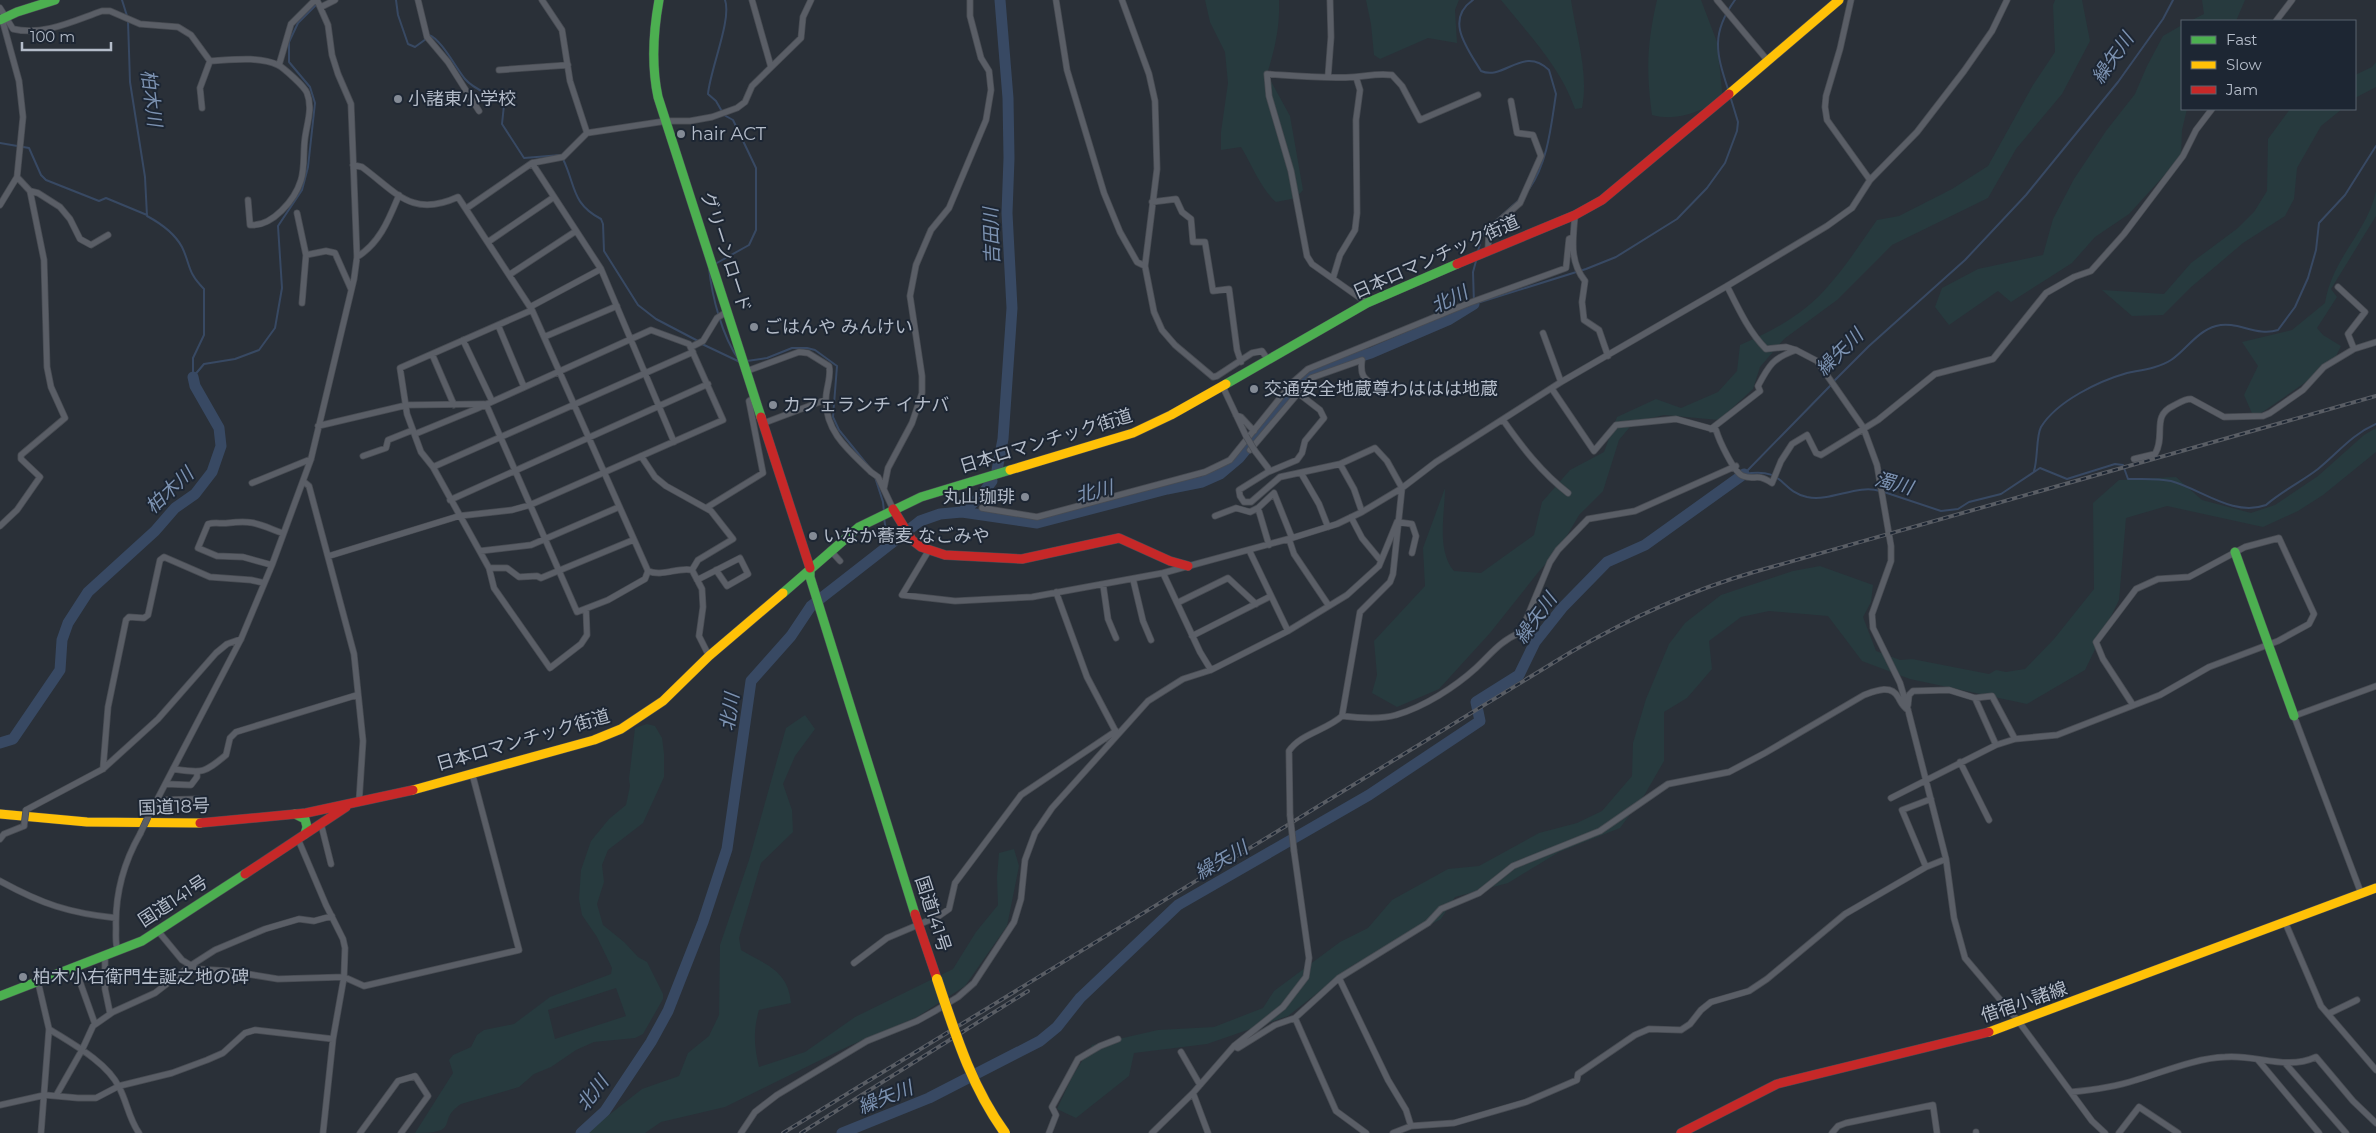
<svg xmlns="http://www.w3.org/2000/svg" width="2376" height="1133" font-family="Montserrat,'Noto Sans JP',sans-serif">
<style>
.green{fill:#273a3e;fill-rule:evenodd}
.lines{fill:none;stroke-linecap:round;stroke-linejoin:round}
.stream{stroke:#384963;stroke-width:2}
.river{stroke:#384963;stroke-width:11}
.street-casing{stroke:#484c53;stroke-width:7}
.fast-casing{stroke:#484c53;stroke-width:10}
.slow-casing{stroke:#484c53;stroke-width:10}
.jam-casing{stroke:#484c53;stroke-width:10}
.street{stroke:#5a5e66;stroke-width:5.5}
.fast{stroke:#4caf50;stroke-width:9}
.slow{stroke:#ffc107;stroke-width:9}
.jam{stroke:#c62828;stroke-width:9}
.rail-casing{stroke:#595d64;stroke-width:4}
.rail{stroke:#1d2633;stroke-width:2;stroke-dasharray:5.5;stroke-linecap:butt}
.street-bridge-casing{stroke:#484c53;stroke-width:7;stroke-linecap:butt}
.slow-bridge-casing{stroke:#474c53;stroke-width:11;stroke-linecap:butt}
.street-bridge{stroke:#5a5e66;stroke-width:5.5}
.slow-bridge{stroke:#ffc107;stroke-width:10}
.poi-dot{fill:#848b96;stroke:#1d2633;stroke-width:2}
.labels{text-anchor:middle;stroke-width:4;stroke-linejoin:round;paint-order:stroke}
.poi-label{font-size:18px;fill:#b4bcc9;stroke:#1d2633;text-anchor:start}
.street-label{font-size:18px;fill:#b4bcc9;stroke:#1d2633}
.water-label{font-size:19px;font-style:italic;fill:#7c92b1;stroke:#1d2633}
</style>
<rect width="100%" height="100%" fill="#2a3038"/>
<!-- green -->
<path class="green" d="M1205,0H1279C1280,27 1275,49 1267,74L1290,116L1303,190L1296,198L1276,202C1261,189 1252,165 1241,147L1221,150V132L1228,83L1225,52L1210,22Z
M1366,0H1459L1455,10L1457,43L1428,38L1380,59L1374,55L1371,24Z
M1501,0H1571C1576,35 1589,72 1582,108L1575,109C1561,67 1528,34 1501,0Z
M1657,0H1701L1717,42L1723,100C1699,111 1678,122 1652,115C1646,71 1647,43 1657,0Z
M2055,0H2082L2090,41L2062,94L2016,149L1988,198L1892,245L1837,300L1784,339L1760,367L1753,389L1719,420L1664,415L1634,422L1619,440L1603,491L1579,515L1558,551L1540,570L1490,633L1439,689L1397,707L1372,693L1377,675L1374,641L1425,586L1423,548L1445,488C1445,513 1436,550 1454,571L1481,573L1534,535L1542,502L1570,470L1604,452L1617,417L1656,399L1681,408L1718,392L1737,371L1740,345C1773,331 1806,313 1829,285C1847,265 1862,241 1877,220L1899,216L1952,189L1988,166L2033,85L2055,52L2053,5Z
M2202,0H2245L2236,21H2190L2204,14Z
M2182,25V109H2187L2182,130L2181,157L2129,214L2095,237L2072,263L2011,302L1998,291L1949,325L1935,307L1942,288L1978,269L2043,255L2053,219L2074,179L2106,131L2135,94L2147,66L2163,36Z
M2376,62V87L2355,98V75L2372,67Z
M2290,109H2342L2321,126L2297,168L2294,199L2285,216L2243,243L2190,288L2163,315L2132,316L2102,290L2164,294L2191,263L2238,228L2254,212L2267,191L2268,139Z
M2376,191V216L2331,289L2337,297L2317,328L2323,335L2341,346L2332,364L2254,418L2244,395L2258,366L2242,342L2292,330L2325,303C2332,258 2368,231 2376,191Z
M2376,428V452L2323,495L2298,511L2263,527L2167,506L2126,518L2119,600L2085,670L2027,704L1910,679L1862,661L1828,616L1769,611L1741,617L1709,641L1712,669L1687,698L1664,712V761L1645,794L1620,828L1559,852L1508,883L1455,897L1441,919L1353,965L1288,1016L1207,1044L1134,1053L1129,1076L1076,1118L1057,1109L1072,1077L1092,1045L1158,1030L1214,1027L1263,1008L1274,991L1340,942L1368,928L1392,900L1448,869L1479,866L1539,833L1577,823L1602,811L1632,776L1633,743L1646,699L1669,644L1685,623L1721,595L1793,571L1820,566L1873,585L1871,602L1863,617L1876,651L1900,660L1912,659L1989,674L1996,670L2006,672L2025,669L2054,639L2094,589L2093,503L2119,480L2176,477L2202,500L2251,513L2275,505L2318,476L2364,435Z
M805,715L815,729L795,756L783,784L792,810L793,832L761,863L739,938L741,950C766,965 788,970 791,1003L759,1010C753,1031 754,1046 759,1067L805,1052L855,1017L953,969L976,932L998,905L997,877L999,853L1014,849L1019,866L1007,926L965,986L917,1017L849,1046L725,1107L661,1122L645,1133H586L642,1089L679,1076L688,1053L709,1036L719,1015L720,945L749,860L786,728Z
M647,724L655,726L662,738L664,754V777L643,823L608,850L602,865L604,882L597,904L603,925L624,942L638,957L647,962L663,994V999L643,1034L635,1038L594,1042L576,1050L551,1067L534,1074L519,1087L461,1104C435,1121 463,1133 415,1133L453,1073L449,1060L453,1055L471,1047L477,1035L484,1030L514,1024L550,997L611,974L612,968L597,937L582,915L579,899L581,870L591,841L609,819L626,805L630,786L629,779L635,728ZM616,988L626,1016L555,1039L548,1010Z"/>
<g class="lines">
<!-- stream -->
<path class="stream" d="M122,0L127,16
M396,0L398,15L408,44L415,47L426,39
M1473,0C1444,20 1468,49 1481,71C1504,81 1523,45 1549,70L1556,94C1551,126 1548,162 1529,189
M128,21L130,82L145,177L147,216C160,223 175,234 182,247C191,266 187,272 204,289V335L193,358V377
M429,35C441,39 456,68 465,79C476,92 494,94 504,105L502,124L524,158L561,155
M1728,89C1716,53 1711,33 1735,0
M0,143L29,148L41,175L46,180L99,201L106,198L147,215
M563,159C576,186 571,203 601,219L603,224L604,251L638,305L656,319L698,341
M1491,225L1519,200
M1478,251L1482,236L1488,229
M1476,261L1473,272L1474,304L1586,269L1616,257L1677,219L1707,188L1725,163L1737,131L1738,122L1731,99
M715,264L749,245L756,230V168L733,120L724,115L716,101L708,94C710,70 732,19 725,0
M709,268C712,297 722,336 739,360
M702,344L740,362
M747,361L767,358L792,348H807L815,350L837,366L833,417L839,430L869,467
M193,377L204,364L235,359L259,350L275,328L282,288L278,226L302,190L308,167L315,103L310,87L289,62V42L298,23L317,4
M1834,381L1869,346L1965,260L2026,195L2118,82L2163,19L2173,0
M2034,471C2038,459 2036,436 2041,427C2057,401 2099,381 2127,373C2141,370 2159,368 2171,360C2185,351 2197,331 2216,326C2237,320 2256,337 2278,330L2295,307L2308,278L2316,250L2319,223L2345,195L2376,146
M1744,474C1786,467 1778,490 1807,497C1831,502 1857,484 1880,491
M1744,474L1831,385
M875,477L883,502L884,511
M1884,492L1941,511L1958,509L1969,502L2001,494L2040,468L2067,479L2115,464L2123,465L2128,479C2142,479 2157,478 2171,481C2201,489 2233,517 2266,505C2282,491 2301,482 2318,469C2338,453 2351,435 2376,424
M884,518L888,543L886,546"/>
<!-- river -->
<path class="river" d="M997,470L1003,439L1012,308L1007,213L1009,158L1008,98L1000,0
M962,512L980,497L992,481
M0,743L13,739L60,670L62,640L68,623L88,592L155,531L175,508L195,494L212,472L221,446L219,428L195,386L193,377
M581,1133L605,1111L651,1042L668,1011L703,922L727,849L751,681L791,636L811,606L920,521L940,514L962,512L1037,523L1167,489L1202,482L1220,474L1239,458L1303,380L1320,369L1371,353L1448,320L1474,304
M842,1133L929,1098L1040,1041L1057,1027L1080,998L1178,905L1369,795L1480,721L1476,702L1519,675L1535,642L1562,608L1607,562L1645,545L1744,474"/>
<defs>
<path id="street" d="M418,0L427,37L448,62L479,111
M542,0L562,30L570,81L587,133
M752,0L771,67
M1056,0L1067,70L1104,193L1120,232L1137,262L1145,266
M1122,0L1149,74L1155,101L1157,169L1145,266L1154,312L1162,330L1175,345L1213,377L1217,376L1252,353L1262,351L1268,360
M1717,0L1768,61
M1851,0L1840,49L1826,96L1825,107L1827,120L1870,180
M321,7L335,0
M0,8L13,29C44,36 73,21 102,11H110L140,24L178,27L191,35L210,61C231,60 259,56 278,65C284,68 305,87 307,93C313,108 307,123 305,138C303,152 305,167 301,180C295,200 272,227 250,225L248,200
M2276,21L2292,0
M279,65L291,24L315,0
M499,70L568,65
M1328,77L1331,37L1330,0
M202,108L200,88L210,61
M532,163L601,269L674,442
M353,165L362,167C397,193 412,218 458,197L532,310L648,571C662,577 678,567 692,570
M17,177L30,191L38,193L60,207L70,219L80,239L91,245L108,235
M1152,202L1176,199L1182,212L1191,219L1193,242H1205L1213,291L1229,289L1237,350L1241,362
M0,205L17,177L23,117L19,81L2,19
M467,208L532,163L563,157L587,133L666,121H690L712,117L737,108L745,102L752,86L801,38L803,17L811,0
M297,213L306,255L302,303
M1575,215C1573,239 1569,261 1585,281L1582,302L1584,320L1599,330L1608,356
M488,242L554,197
M1488,250L1489,230L1520,203L1541,156L1533,135L1517,133L1511,101
M306,255L326,251L335,253L351,289
M357,257C380,243 389,219 399,195
M509,275L576,231
M1333,278L1340,255L1355,230L1357,213L1356,120L1360,90L1356,77
M1727,286C1738,308 1749,332 1766,349L1786,347L1796,350L1817,361L1863,427L1877,465L1891,546V561L1872,614L1873,628L1900,683L1908,710L1946,859L1954,918L1965,958L2019,1022L2092,1121L2105,1133
M2338,287L2365,312L2348,334L2354,349
M1367,303L1312,264L1307,256L1291,171L1269,96L1267,74C1296,76 1325,79 1354,77C1368,76 1377,73 1392,75L1402,86L1420,120L1478,95
M530,307L601,269
M532,310L400,368L407,414L421,452L433,467L489,568H507L519,577L537,576L541,578L633,540
M498,325L524,387
M1543,333L1561,382
M544,337L617,306
M463,340L492,401
M691,347L703,341L717,318L728,311
M432,354L454,405
M747,371L799,352L808,353L829,366C832,377 825,390 826,401C826,433 850,451 871,472L878,477L893,509
M1222,385L1246,436
M1552,389L1594,451L1616,425L1676,419L1716,430C1719,440 1734,473 1743,476C1756,481 1755,472 1772,483L1781,461L1792,444L1807,435L1816,453L1821,455L1878,420L1935,374L1993,359L2046,293L2074,277L2091,271L2124,234L2183,156L2196,130L2212,109
M486,404L577,612L608,600L645,579L648,571
M1236,415L1241,417L1254,431
M1503,420C1522,447 1541,472 1568,493
M764,423L825,400
M318,426L407,405L484,404
M1711,429L1760,391L1758,386C1769,365 1773,358 1796,350
M1250,450L1311,378L1362,360C1360,375 1363,378 1375,386
M1255,451L1268,468V472L1239,490L1240,496L1244,502H1251L1280,477L1340,464L1375,448L1387,461L1402,488L1393,574L1390,582L1360,612L1342,716C1327,730 1300,734 1289,751L1290,815
M363,456L386,448L388,440L413,430
M641,456L655,477L666,486L711,511L733,539L698,560L692,570
M2134,459L2155,454C2166,436 2151,416 2173,406C2179,403 2184,399 2191,399L2224,417L2263,416L2270,413L2303,390L2324,367L2354,349L2376,342
M1340,464L1354,489L1362,512
M433,467L693,352
M1268,472L1297,460L1302,453L1305,441L1324,418L1320,410L1289,386
M1301,473L1319,504L1328,527
M303,481L309,486L354,654L363,741L359,802
M252,483L311,459
M884,488L888,468L912,423L922,393V376L910,296L916,265L931,230L949,208L986,120L991,90L989,71L981,58L970,16V0
M450,500L708,384
M706,508L763,473L749,401L755,397
M982,508L1037,517L1205,472L1230,460L1292,383L1308,369L1469,303L1566,268L1569,239L1573,237
M1258,508L1269,545
M1215,516L1236,508L1250,512L1258,508L1274,493L1292,538
M1351,517L1362,538L1381,561
M1397,522L1412,524L1416,536L1412,553
M0,526L17,510L40,477L21,459V455L65,418L51,387L47,367L44,260L30,191
M1289,539L1294,554L1329,606
M830,550L840,561
M929,550L902,595L955,601L1032,597L1163,573L1292,538L1337,524L1362,512L1402,488L1436,462L1561,382L1727,286L1827,226L1852,208L1870,180L1917,132L1964,71L1992,31L2007,0
M1249,550L1288,631
M480,551L531,545L619,507
M329,556L459,516L512,510L530,505L723,420L689,344L651,330L476,409L415,434
M272,565L243,557L217,556L198,548L208,524C215,522 221,524 228,523C254,520 258,524 282,533
M489,568L494,588L550,668L581,644L587,635L586,609
M692,570L702,589L703,607L699,636L709,656
M1163,573L1200,652L1211,670
M1133,579L1143,621L1151,640
M697,580L740,558L748,574L727,586L716,570
M1103,584L1108,619L1116,638
M1056,592L1087,677L1117,734
M1177,603L1228,578L1256,604
M1192,636L1271,596
M1975,698L1996,745
M1908,705L1909,695L1913,691L1949,690L1975,698L1992,696L2015,739
M1342,716C1359,718 1380,720 1396,715C1424,707 1455,687 1476,668C1493,652 1499,642 1521,632L1550,562L1558,550L1588,519L1635,511L1736,466
M1960,762L1989,820
M103,769L108,707L126,620L129,617L144,618L148,615L160,560L164,557L210,577L251,580L264,583
M173,769C203,773 203,774 226,755L230,738L236,732L357,695
M166,784L191,785L197,777V773
M1891,798L1996,745L2015,739L2057,735L2160,695L2209,667L2278,641L2309,624L2314,614L2279,538L2245,547L2189,577L2158,579L2136,589L2096,642L2103,659L2133,705
M159,800L199,799
M26,810L103,769L158,719L216,653L227,644L241,639
M148,817L241,639L272,565L311,459L354,279L357,257L351,104L338,74L332,55L328,25L317,0
M321,824L331,864
M0,839L4,834L24,826
M298,839L326,905L343,939L345,948L344,977L333,1039L323,1133
M1926,867L1902,810L1931,799
M0,881C42,904 69,913 116,918
M2361,893L2294,716L2376,686
M2285,922L2321,1006L2376,1070
M158,931L182,960L197,969L229,971L278,979L344,977L364,986L519,950L472,773
M118,951C115,944 116,936 116,928C115,894 123,864 140,834
M105,957V989L110,1013
M854,963L887,938L939,916L949,909L955,883L1021,795L1116,731
M75,968L95,1024
M1339,978L1388,1080L1406,1110L1411,1126
M38,982L49,1029L41,1133
M2328,1014L2357,1000
M1295,1018L1336,1111L1366,1133
M49,1029C71,1043 107,1062 119,1087C127,1102 129,1119 139,1133
M1234,1046L1238,1048L1275,1025L1295,1018L1339,978L1428,923L1441,909L1479,893L1513,866L1600,831L1668,784L1729,772L1765,753L1864,695C1875,691 1891,684 1898,697C1901,702 1902,706 1908,710
M1181,1052L1200,1085
M2258,1060L2319,1133
M2285,1063L2346,1133
M2071,1092C2093,1090 2115,1087 2136,1080C2163,1072 2196,1058 2225,1057C2256,1054 2286,1071 2316,1057L2353,1101L2376,1123
M57,1094L82,1050L93,1026L113,1012L155,993L190,966L215,950L265,929L299,919L314,921L332,916
M0,1105L45,1095L78,1098H96L119,1086L172,1073L207,1060L223,1053L245,1033L255,1030L333,1039
M1976,1132V1133
M360,1133L398,1081L415,1076L428,1096L401,1133
M741,1133L755,1112L777,1095L867,1041L917,1021L935,1011L958,997L974,983L1014,922L1021,899L1025,860L1035,833L1052,808L1148,701L1183,679L1211,670L1288,631L1347,595L1379,566L1397,522
M1049,1133L1056,1115L1052,1107L1078,1059L1100,1046L1118,1039
M1152,1133L1193,1093
M1208,1133L1193,1093L1234,1046L1283,1007L1306,977L1309,958L1294,851
M1393,1133L1411,1126L1454,1123L1526,1102L1577,1080L1578,1074L1635,1035L1649,1029L1681,1030L1690,1024L1701,1010L1711,1002L1749,991L1767,979L1845,914L1926,867L1946,859
M1832,1133L1838,1126L1846,1123L1933,1105L1937,1133
M2119,1133L2139,1107L2178,1133"/>
<path id="fast" d="M659,0C653,33 651,64 658,97L761,417
M0,20L17,12L55,0
M1226,384L1367,303L1457,264
M2235,552L2294,716
M810,568V577L915,914
M783,593L859,527L921,497L1010,470
M295,814L305,819L307,827L305,834
M0,996L142,941L245,874"/>
<path id="slow" d="M1729,94L1839,0
M1010,470L1133,433L1171,415L1226,384
M413,790L594,740L621,729L663,701L709,656L783,593
M0,814L87,822L200,823
M1989,1032L2376,888"/>
<path id="jam" d="M1457,264L1575,215L1602,200L1729,94
M761,417L810,568
M893,509L912,540L921,547L945,555L1022,559L1119,538L1170,561L1188,566
M200,823L306,813L413,790
M245,874L346,807
M915,914L937,979
M1681,1133L1777,1084L1989,1032"/>
</defs>
<!-- street casing -->
<use href="#street" class="street-casing"/>
<!-- fast casing -->
<use href="#fast" class="fast-casing"/>
<!-- slow casing -->
<use href="#slow" class="slow-casing"/>
<!-- jam casing -->
<use href="#jam" class="jam-casing"/>
<!-- street -->
<use href="#street" class="street"/>
<!-- fast -->
<use href="#fast" class="fast"/>
<!-- slow -->
<use href="#slow" class="slow"/>
<!-- jam -->
<use href="#jam" class="jam"/>
<defs>
<path id="rail" d="M783,1133L1571,652C1630,618 1689,591 1754,572L2376,396
M801,1133L1028,991"/>
</defs>
<!-- rail casing -->
<use href="#rail" class="rail-casing"/>
<!-- rail -->
<use href="#rail" class="rail"/>
<defs>
<path id="street-bridge" d="M1246,436L1255,451
M1290,815L1294,851
M24,826L26,810
M140,834L148,817"/>
<path id="slow-bridge" d="M937,979C955,1033 971,1086 1005,1133"/>
</defs>
<!-- street-bridge casing -->
<use href="#street-bridge" class="street-bridge-casing"/>
<!-- slow-bridge casing -->
<use href="#slow-bridge" class="slow-bridge-casing"/>
<!-- street-bridge -->
<use href="#street-bridge" class="street-bridge"/>
<!-- slow-bridge -->
<use href="#slow-bridge" class="slow-bridge"/>
</g>
<!-- markers -->
<g class="poi-dot">
<circle cx="398" cy="99" r="5"/>
<circle cx="681" cy="134" r="5"/>
<circle cx="754" cy="327" r="5"/>
<circle cx="1254" cy="389" r="5"/>
<circle cx="773" cy="405" r="5"/>
<circle cx="1025" cy="497" r="5"/>
<circle cx="813" cy="536" r="5"/>
<circle cx="23" cy="977" r="5"/>
</g>
<g class="labels">
<!-- poi labels -->
<g class="poi-label">
<text x="408" y="105">小諸東小学校</text>
<text x="691" y="140">hair ACT</text>
<text x="764" y="333">ごはんや みんけい</text>
<text x="1264" y="395">交通安全地蔵尊わははは地蔵</text>
<text x="783" y="411">カフェランチ イナバ</text>
<text x="1015" y="503" text-anchor="end">丸山珈琲</text>
<text x="823" y="542">いなか蕎麦 なごみや</text>
<text x="33" y="983">柏木小右衛門生誕之地の碑</text>
</g>
<!-- street labels -->
<g class="street-label">
<text transform="translate(726 252) rotate(72)" y="6">グリーンロード</text>
<text transform="translate(1436 257) rotate(-24)" y="6">日本ロマンチック街道</text>
<text transform="translate(1046 441) rotate(-17)" y="6">日本ロマンチック街道</text>
<text transform="translate(523 740) rotate(-16)" y="6">日本ロマンチック街道</text>
<text transform="translate(174 807) rotate(-2)" y="6">国道18号</text>
<text transform="translate(173 901) rotate(-33)" y="6">国道141号</text>
<text transform="translate(933 914) rotate(72)" y="6">国道141号</text>
<text transform="translate(2024 1002) rotate(-19)" y="6">借宿小諸線</text>
</g>
<!-- water labels -->
<g class="water-label">
<text transform="translate(2112 58) rotate(-55)" y="7">繰矢川</text>
<text transform="translate(152 98) rotate(83)" y="7">柏木川</text>
<text transform="translate(991 236) rotate(-92)" y="7">吉田川</text>
<text transform="translate(1449 299) rotate(-26)" y="7">北川</text>
<text transform="translate(1839 352) rotate(-45)" y="7">繰矢川</text>
<text transform="translate(1894 483) rotate(15)" y="7">濁川</text>
<text transform="translate(169 490) rotate(-43)" y="7">柏木川</text>
<text transform="translate(1094 491) rotate(-14)" y="7">北川</text>
<text transform="translate(1535 618) rotate(-54)" y="7">繰矢川</text>
<text transform="translate(729 712) rotate(-82)" y="7">北川</text>
<text transform="translate(1221 860) rotate(-30)" y="7">繰矢川</text>
<text transform="translate(592 1093) rotate(-52)" y="7">北川</text>
<text transform="translate(885 1097) rotate(-22)" y="7">繰矢川</text>
</g>
</g>
<!-- legend -->
<rect x="2181" y="20" width="175" height="90" fill="#1d2633" stroke="#59626f"/>
<rect x="2191" y="36" width="25" height="8" fill="#4caf50" stroke="#59626f"/>
<text x="2226" y="45" font-size="15" fill="#b4bcc9">Fast</text>
<rect x="2191" y="61" width="25" height="8" fill="#ffc107" stroke="#59626f"/>
<text x="2226" y="70" font-size="15" fill="#b4bcc9">Slow</text>
<rect x="2191" y="86" width="25" height="8" fill="#c62828" stroke="#59626f"/>
<text x="2226" y="95" font-size="15" fill="#b4bcc9">Jam</text>
<!-- scale -->
<path d="M22 42v8h89v-8" fill="none" stroke="#b4bcc9" stroke-width="2.5"/>
<text x="30" y="42" font-size="15" fill="#b4bcc9" stroke="#1d2633" stroke-width="4" paint-order="stroke">100 m</text>
</svg>
